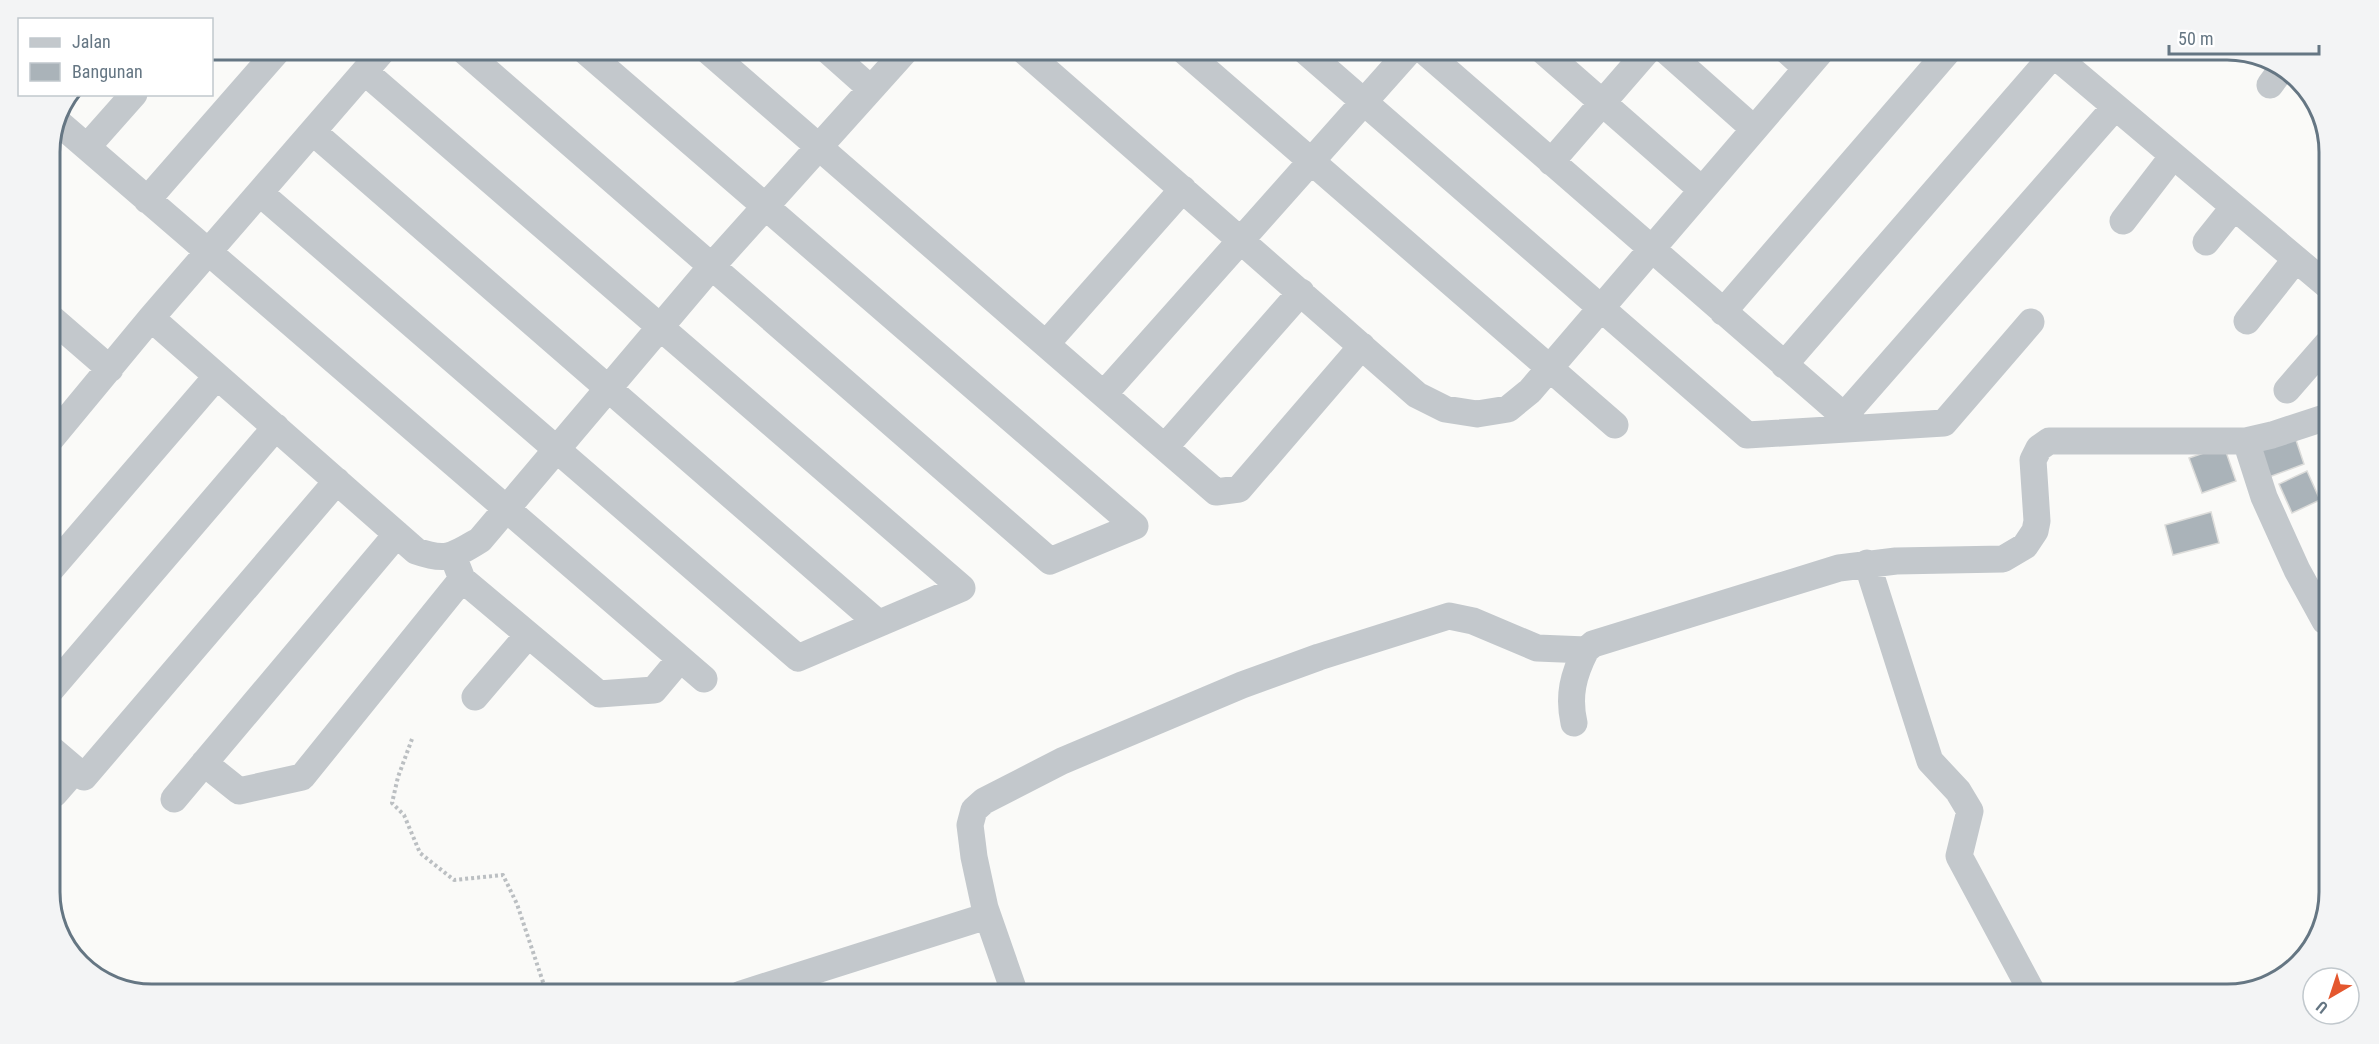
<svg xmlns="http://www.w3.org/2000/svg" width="2379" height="1044" font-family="'Roboto Condensed',sans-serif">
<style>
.building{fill:#aab3b9;stroke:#dcdcda;stroke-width:1.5}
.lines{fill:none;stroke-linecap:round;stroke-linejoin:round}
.path{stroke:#bbbfc2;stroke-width:4;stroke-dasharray:3 3;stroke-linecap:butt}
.minor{stroke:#c3c8cc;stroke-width:27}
.rim{fill:none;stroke:#657683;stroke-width:3}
</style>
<rect width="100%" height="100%" fill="#fafaf8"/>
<!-- building -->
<path class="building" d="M2295,437L2304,464L2269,477L2259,449Z
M2224,446L2236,481L2202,493L2189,458Z
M2307,471L2320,500L2292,513L2279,484Z
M2211,512L2219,543L2173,555L2165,525Z"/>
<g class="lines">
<!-- path -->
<path class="path" d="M412,739L398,777L392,803L404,815L420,853L454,880L503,875L517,904L547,994"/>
<!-- minor -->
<path class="minor" d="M462,49L1050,561L1135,526L583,49
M706,49L1216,492L1239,489L1362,346
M826,49L871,89
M1022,49L1417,395L1445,409L1477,414L1508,409L1530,391L1823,49
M1182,49L1615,425
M1303,49L1747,435L1944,423L2031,322
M1422,49L1844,416L2115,107
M1541,49L1702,190
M1664,49L1754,129
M1785,49L1806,68
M2047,49L2328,286
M2270,85L2281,70
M60,124L704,679
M313,132L878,623
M87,147L134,94
M1551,162L1649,49
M260,193L798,658L962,588L365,72
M147,200L279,49
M2123,221L2173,156
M2206,242L2234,207
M1723,312L1950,49
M50,317L110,369
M151,318L384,49
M2247,321L2296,259
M1046,344L1183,189
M1784,365L2053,55
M2287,390L2327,344
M1104,394L1411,49
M50,440L151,318L416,551C447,562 453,556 480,540L711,267L907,49
M2246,441L2264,497L2297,570L2325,621
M1165,447L1301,292
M1867,563L1930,761L1958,791L1970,811L1959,856L2033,994
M50,570L217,376
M462,579L599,694L654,690L680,659
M50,691L276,427
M475,697L528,635
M1574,723C1568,696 1573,675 1586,650
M50,748L84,777L337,481
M204,763L239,791L302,777L462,579L453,556
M54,794L75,770
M174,799L397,534
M741,994L987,916
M1015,994L985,908L974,857L970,825L974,810L984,801L1062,761L1242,685L1319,657L1449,616L1473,621L1537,648L1586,650L1593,644L1839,568L1896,561L2003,559L2025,546L2035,531L2037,521L2033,460L2039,448L2049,441H2246L2272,435L2327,417"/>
</g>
<!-- crop -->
<path d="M0 0H2379V1044H0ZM152 60H2227A92 92 0 0 1 2319 152V892A92 92 0 0 1 2227 984H152A92 92 0 0 1 60 892V152A92 92 0 0 1 152 60Z" fill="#f3f4f5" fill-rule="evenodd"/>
<path class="rim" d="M152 60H2227A92 92 0 0 1 2319 152V892A92 92 0 0 1 2227 984H152A92 92 0 0 1 60 892V152A92 92 0 0 1 152 60Z"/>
<!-- legend -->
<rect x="18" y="18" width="195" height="78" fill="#ffffff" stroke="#c1c8cd" stroke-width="1.5"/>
<rect x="30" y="38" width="30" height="9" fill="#c3c8cc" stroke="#c1c8cd" stroke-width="1.5"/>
<text x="72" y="48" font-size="18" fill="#657683">Jalan</text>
<rect x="30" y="63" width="30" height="18" fill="#aab3b9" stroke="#c1c8cd" stroke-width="1.5"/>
<text x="72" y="78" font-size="18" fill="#657683">Bangunan</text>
<!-- north arrow -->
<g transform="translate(2331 996) rotate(219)"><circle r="28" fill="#ffffff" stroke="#c1c8cd" stroke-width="1.5"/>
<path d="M0-4.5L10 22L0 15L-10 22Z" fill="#e4572e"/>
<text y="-9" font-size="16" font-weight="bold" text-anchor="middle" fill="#657683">U</text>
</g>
<!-- scale -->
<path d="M2169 45v9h150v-9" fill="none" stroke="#657683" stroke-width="3"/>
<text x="2178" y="45" font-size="18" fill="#657683" stroke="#ffffff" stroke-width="4.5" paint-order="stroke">50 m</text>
</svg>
